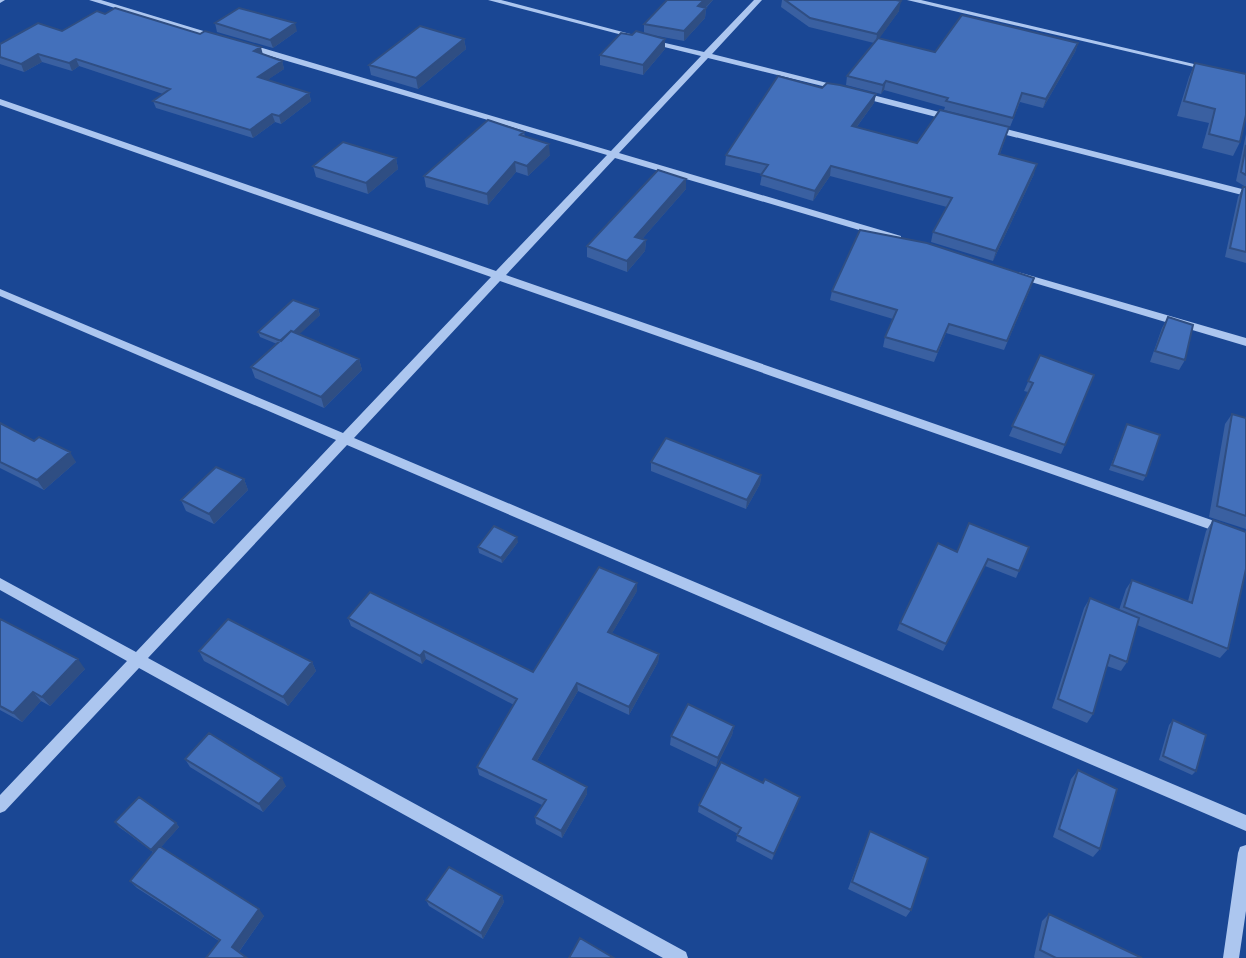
<svg xmlns="http://www.w3.org/2000/svg" width="1246" height="958" font-family="'Public Sans',sans-serif">
<style>
.lines{fill:none;stroke-linecap:round;stroke-linejoin:round}
.minor{fill:#acc6ef;fill-rule:evenodd}
.wall{fill:#3a60a1}
.shaded-wall{fill:#2f4e83}
.building{fill:#4370bb;stroke:#2f4e83;stroke-width:2}
</style>
<rect width="100%" height="100%" fill="#1a4794"/>
<g class="lines">
<!-- minor -->
<path class="minor" d="M0,0H5L0,3Z
M89,0H101L220,36L213,38Z
M488,0H501L638,36L634,38Z
M754,0H762L712,54L843,87V91L708,58L619,153L901,236V240H893L615,158L506,275L1246,532V542L500,281L354,438L1246,815V831L347,445L148,658L686,952L688,958H663L139,668L5,811L0,813V795L127,661L0,590V578L136,652L336,440L0,296V289L343,433L491,277L0,105V99L496,271L607,155L243,48V44H249L611,151L701,56L648,43V39L704,52Z
M907,0H921L1211,68L1207,70Z
M861,92L955,116L956,118L952,121L858,97L857,95Z
M994,126L1246,190V196L991,131V127Z
M1018,272L1246,338V346L1014,277L1013,275Z
M1246,845V911L1239,958H1223L1238,853L1240,847Z"/>
</g>
<!-- wall -->
<path class="wall" d="M667,0H713L706,8L705,18L684,41L647,34L665,49L643,75L600,65V55L632,35L644,33V24Z
M782,0H896L899,11L879,38L935,52L1078,43L1075,52L1043,108L1020,102L1010,127L944,110L945,107L884,90L881,94L846,85L847,76L874,43L809,27L781,7Z
M215,23L297,31L273,48L217,32Z
M62,31L263,54L282,61L284,69L267,80L309,93L311,101L281,124L275,122L253,138L156,108L153,101L163,94L79,66L72,71L42,62L24,72L0,64V44Z
M464,39L466,49L418,89L371,75L369,65Z
M1195,63L1240,142L1233,156L1202,148L1209,123L1177,116L1189,77Z
M822,88L876,94L874,103L856,128L917,143L1009,127L1000,154L1034,174L993,261L931,242L933,232L947,207L830,176L813,201L760,185L762,174L725,165L726,155Z
M524,132L525,137L550,155L528,176L516,172L488,205L426,187L424,176Z
M1246,134V263L1225,257L1238,197L1243,187H1246L1236,181Z
M396,158L398,169L368,194L316,177L313,166Z
M686,179V189L642,239L646,240L645,251L627,272L587,257V246Z
M1031,287L1004,350L946,333L934,362L883,347L885,337L893,319L830,300L832,291Z
M318,309L320,315L299,334L359,359L362,370L324,408L255,378L251,367L277,344L260,337L258,332Z
M1168,317L1185,360L1179,370L1150,362L1162,328Z
M1040,355L1065,445L1061,454L1009,436L1028,392L1024,391Z
M1232,414L1246,418V529L1209,517L1225,424Z
M0,423L76,462L44,490L0,468Z
M1127,424L1146,476L1143,481L1109,470Z
M651,462L761,475L760,484L746,509L651,471Z
M244,479L248,490L214,524L186,511L181,500Z
M1213,520L1228,649L1220,658L1137,625L1127,662L1121,671L1107,666L1093,714L1087,723L1052,708L1084,608L1090,598L1119,610L1126,589L1132,580L1188,601L1206,531Z
M969,523L1019,571L1016,578L985,566L943,651L897,630L900,623L957,552Z
M518,542L502,563L479,553L478,547Z
M637,591L612,633L659,654L658,662L629,715L578,691L537,761L587,787V794L562,838L536,824L535,817L542,805L479,775L477,767L514,705L426,659L422,664L351,626L348,618L533,672Z
M0,619L85,669L50,706L41,701L22,722L0,710Z
M199,651L312,662L316,671L288,706L204,661Z
M1173,720L1196,771L1192,775L1159,760L1169,725Z
M734,726L732,735L716,767L670,745L671,736Z
M185,759L286,786L263,812L190,767Z
M1078,770L1100,849L1093,857L1053,837L1071,779Z
M763,783L800,797L772,860L736,841L738,834L698,812L699,805Z
M115,822L176,823L179,827L161,847L264,916L239,952L219,941L137,888L130,881L153,852L119,827Z
M870,831L911,910L906,917L848,889Z
M502,896L504,902L483,939L429,906L426,900Z
M1049,914L1142,958H1035L1034,957L1042,921Z"/>
<!-- shaded-wall -->
<path class="shaded-wall" d="M704,0H713L697,16L698,6Z
M901,1L899,11L876,43L877,34Z
M706,8L705,18L684,41V31Z
M295,23L297,31L273,48L270,40Z
M464,39L466,49L418,89L416,78Z
M665,39V49L643,75V65Z
M1078,43L1075,52L1043,108L1046,99Z
M261,47L263,55L254,51Z
M38,54L42,62L24,72L21,64Z
M76,59L79,66L72,71L69,63Z
M282,61L284,69L260,85L258,77Z
M886,81L884,90L881,94L883,85Z
M309,93L311,101L281,124L279,116Z
M876,94L874,103L850,136L852,126Z
M272,114L275,122L253,138L250,130Z
M549,144L550,155L528,176L527,166Z
M396,158L398,169L368,194L366,183Z
M515,162L516,172L488,205L487,194Z
M1037,164L1034,174L993,261L996,251Z
M831,166L830,176L813,201L815,191Z
M686,179V189L635,247V237Z
M646,240L645,251L627,272V261Z
M318,309L320,315L286,347L284,342Z
M359,359L362,370L324,408L321,397Z
M70,452L76,462L44,490L37,480Z
M761,475L760,484L746,509L747,500Z
M244,479L248,490L214,524L209,514Z
M517,537L518,542L502,563L501,558Z
M637,583V591L608,640V632Z
M424,651L426,659L422,664L420,656Z
M659,654L658,662L629,715V707Z
M78,659L85,669L50,706L42,697Z
M312,662L316,671L288,706L283,697Z
M577,683L578,691L534,766L533,759Z
M33,692L41,701L22,722L13,713Z
M734,726L732,735L716,767L718,758Z
M282,778L286,786L263,812L259,804Z
M587,787V794L562,838L561,831Z
M800,797L798,804L772,860L774,854Z
M176,823L179,827L155,854L151,850Z
M502,896L504,902L483,939L481,933Z
M259,909L264,916L238,953L232,947Z"/>
<!-- building -->
<path class="building" d="M667,0H704L698,6L706,8L684,31L644,24Z
M785,0H896L901,1L877,34L810,18Z
M115,8L200,34L205,31L261,47L254,51L282,61L258,77L309,93L279,116L272,114L250,130L153,101L170,89L76,59L69,63L38,54L21,64L0,57V44L38,23L62,31L97,11L105,14Z
M239,8L295,23L270,40L215,23Z
M962,15L1078,43L1046,99L1022,93L1013,118L946,101L948,98L886,81L883,85L847,76L878,38L935,52Z
M420,26L464,39L416,78L369,65Z
M636,31L665,39L643,65L600,55L621,33L632,35Z
M1195,63L1246,74V115L1240,142L1209,134L1215,109L1184,101Z
M778,76L822,88L827,83L840,85L876,94L852,126L917,143L940,110L1009,127L999,154L1037,164L996,251L933,232L952,198L831,166L815,191L761,175L768,165L726,155Z
M488,120L524,132L520,135L549,144L527,166L515,162L487,194L424,176Z
M343,142L396,158L366,183L313,166Z
M1246,145V175L1241,172Z
M658,170L686,179L635,237L646,240L627,261L587,246Z
M1243,187H1246V252L1230,248Z
M860,230L927,243L1034,278L1007,341L949,324L937,352L885,337L897,310L832,291Z
M293,300L318,309L294,332L291,331L281,341L258,332Z
M1168,317L1193,325L1185,360L1155,351Z
M291,331L359,359L321,397L251,367Z
M1040,355L1094,375L1065,445L1012,426L1033,383L1028,381Z
M1232,414L1246,418V516L1217,506Z
M0,423L34,441L39,437L70,452L37,480L0,462Z
M1127,424L1160,435L1146,476L1112,465Z
M666,438L761,475L747,500L651,462Z
M216,467L244,479L209,514L181,500Z
M1213,520L1246,532V569L1228,649L1124,607L1132,580L1192,603Z
M969,523L1029,547L1019,571L988,559L946,644L900,623L938,543L957,552Z
M494,526L517,537L501,558L478,547Z
M599,567L637,583L608,632L659,654L629,707L577,683L533,759L587,787L561,831L535,817L546,800L477,767L517,699L424,651L420,656L348,618L370,592L533,672Z
M1090,598L1139,618L1127,662L1110,655L1093,714L1058,699Z
M0,619L78,659L42,697L33,692L13,713L0,706Z
M228,619L312,662L283,697L199,651Z
M688,704L734,726L718,758L671,736Z
M1173,720L1206,735L1196,771L1163,756Z
M209,733L282,778L259,804L185,759Z
M721,762L763,783L765,779L800,797L774,854L737,835L741,828L699,805Z
M1078,770L1117,789L1100,849L1059,829Z
M139,797L176,823L151,850L115,822Z
M870,831L928,858L911,910L852,882Z
M159,846L259,909L232,947L247,958H206L220,940L130,881Z
M449,867L502,896L481,933L426,900Z
M1049,914L1142,958H1056L1040,950Z
M580,938L614,958H569Z"/>
</svg>
